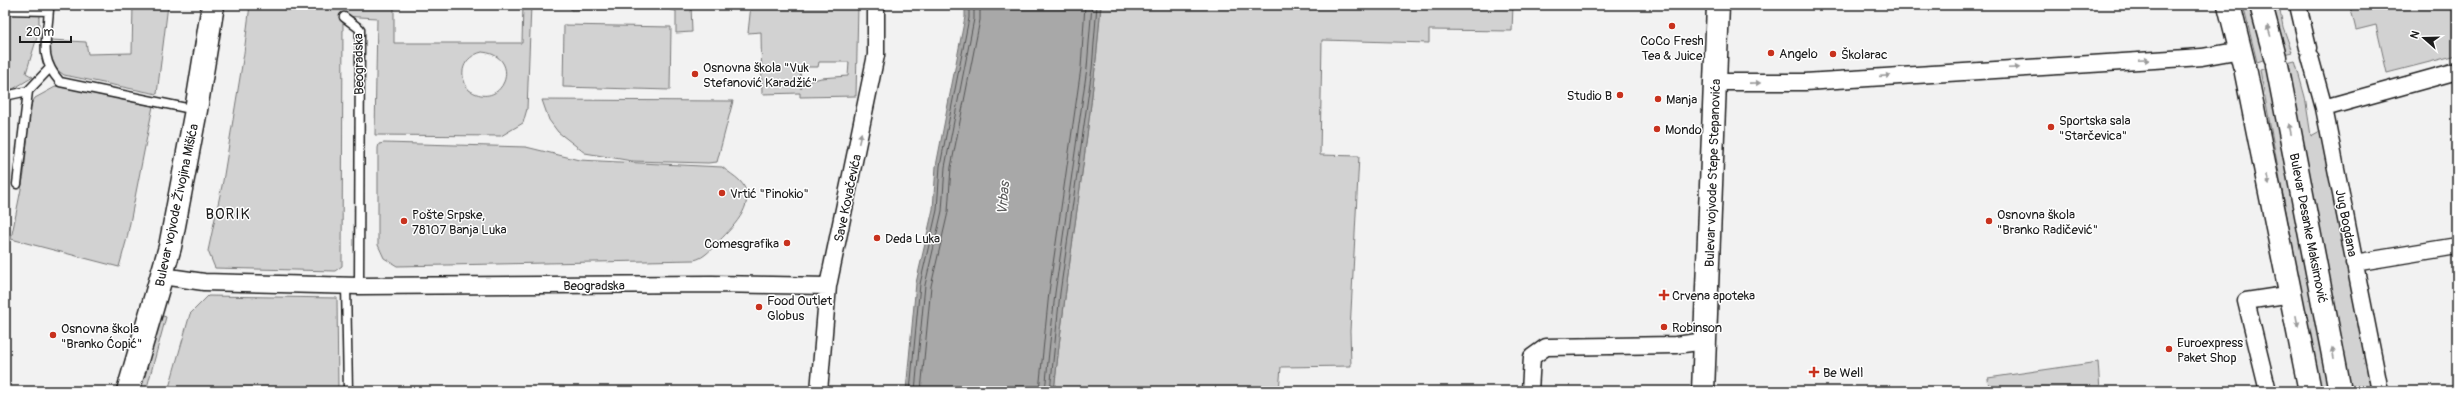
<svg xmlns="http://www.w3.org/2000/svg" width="2462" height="396" font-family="Pangolin,sans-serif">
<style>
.green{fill:#d2d2d2;stroke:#777;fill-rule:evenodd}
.water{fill:#a8a8a8;stroke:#707070}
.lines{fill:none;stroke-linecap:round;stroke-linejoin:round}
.shore{stroke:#545454;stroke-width:1}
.lane-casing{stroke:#1c1c1c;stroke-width:11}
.street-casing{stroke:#1c1c1c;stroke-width:19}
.secondary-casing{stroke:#1c1c1c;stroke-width:25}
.lane{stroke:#fff;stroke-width:8}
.street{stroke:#fff;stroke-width:16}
.secondary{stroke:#fff;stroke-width:22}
.oneway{fill:#999}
.poi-dot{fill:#c8321e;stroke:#fff;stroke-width:1.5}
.labels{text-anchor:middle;stroke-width:3;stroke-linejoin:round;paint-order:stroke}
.poi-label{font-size:13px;fill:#1c1c1c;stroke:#fff;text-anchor:start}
.street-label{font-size:13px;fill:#1c1c1c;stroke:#fff}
.water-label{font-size:14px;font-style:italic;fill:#5b5b5b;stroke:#fff}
.quarter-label{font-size:15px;letter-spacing:1px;fill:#1c1c1c;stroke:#fff}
</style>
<rect width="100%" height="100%" fill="#f2f2f2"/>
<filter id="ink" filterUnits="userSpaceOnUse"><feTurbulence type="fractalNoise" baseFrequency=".025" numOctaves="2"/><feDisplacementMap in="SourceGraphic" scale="8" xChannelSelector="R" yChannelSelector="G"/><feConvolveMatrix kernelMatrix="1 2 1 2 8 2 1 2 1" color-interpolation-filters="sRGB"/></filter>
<g filter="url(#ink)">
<!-- green -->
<path class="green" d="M5,5H39V31L26,73L33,77L13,89L5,90Z
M133,5H168L157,94L64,75L52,66L49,53L52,40L86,42L88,54L132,53Z
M250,5H394V43H522L523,5H531L527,109L523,123L501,136L375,135L377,18L343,16L342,266L335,271L215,268L208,251L223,181L244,53ZM482,52C524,55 504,113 469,90C457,74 463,57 482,52Z
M571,5H622V8L571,10Z
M629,5H691L692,32L676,33V11L662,8H629Z
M751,5H771L772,7L858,5L856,96L800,97V93L762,94L761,32L748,33ZM819,62H849L848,76L821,78L802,83L801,89L800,67H818Z
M1101,5H1513L1512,31L1429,30V43L1322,40L1320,155L1359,156L1350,331L1351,366L1281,367L1279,391H1054C1067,262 1091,134 1101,5Z
M2243,5H2251L2266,59L2257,62Z
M2270,5H2279L2283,27L2292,52L2284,54Z
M2350,5H2457V55L2387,73L2376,25L2356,30Z
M564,25L671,27L670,90L563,87Z
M2295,61L2305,97L2311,136L2320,131L2372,391H2347L2287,63Z
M2268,68L2329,391H2319L2260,70Z
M57,86L153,106L127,238L119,267L11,239L24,174L30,106L35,98Z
M542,100L733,101L717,162L708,163L632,161L585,153L558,132L549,120Z
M384,143L526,147L579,160L722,167C728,172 735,176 740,181C759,201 734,226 720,240C712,248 705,258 694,260L397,266L384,258L378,245V148L379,144Z
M208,296L337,298L338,391H168L190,314Z
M163,316L166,317L146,391H140L160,318Z
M2098,362L2100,391H1989L1988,378Z"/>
<!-- water -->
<path class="water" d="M965,5H1101C1091,134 1067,262 1054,391H906L916,283L933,209L936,166L965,17Z"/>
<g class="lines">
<!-- shore -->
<path class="shore" d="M910,391L920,284L937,210L940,166L969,18V5
M915,391L925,285L942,211L945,167L974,19V5
M921,391L931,286L948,212L951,167L980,20V5
M1039,391L1049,292L1081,68L1085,5
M1045,391L1055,293L1087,68L1092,5
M1050,391L1060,293L1092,69L1097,5"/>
<defs>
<path id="lane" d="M49,5C49,38 36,54 60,82L196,110
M5,10L49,11
M344,17L360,29L359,286
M5,96L28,91L49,69
M17,184L28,91
M346,285L348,391"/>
<path id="street" d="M2298,5L2308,48
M2310,57L2324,108L2380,391
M1716,82H1805L2202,57L2241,50
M2324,108L2457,71
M2354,263L2457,246
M162,276L204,282L359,286L712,284L828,286
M819,391L828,286L876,55V5
M1530,391L1532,357L1546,347L1676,345L1705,341
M2268,391L2246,301L2292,294"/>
<path id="secondary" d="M2229,5L2244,65
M2261,5L2275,57
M2277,65L2340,391
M2246,73L2310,391
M128,391L170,247L196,110L213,5
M1703,391L1718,5"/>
</defs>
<!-- lane casing -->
<use href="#lane" class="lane-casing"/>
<!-- street casing -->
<use href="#street" class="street-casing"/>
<!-- secondary casing -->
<use href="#secondary" class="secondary-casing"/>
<!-- lane -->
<use href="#lane" class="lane"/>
<!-- street -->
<use href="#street" class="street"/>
<!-- secondary -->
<use href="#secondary" class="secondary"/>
</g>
<!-- one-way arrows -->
<defs><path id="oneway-solid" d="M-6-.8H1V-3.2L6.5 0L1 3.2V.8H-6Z"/></defs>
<g class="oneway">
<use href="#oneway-solid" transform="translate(2269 31) rotate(-107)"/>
<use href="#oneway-solid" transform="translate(2144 60) rotate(-3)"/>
<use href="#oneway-solid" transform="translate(2014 68) rotate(-3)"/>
<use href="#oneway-solid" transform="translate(1885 76) rotate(-4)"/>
<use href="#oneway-solid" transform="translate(1755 83) rotate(-1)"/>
<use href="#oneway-solid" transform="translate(2290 129) rotate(-102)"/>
<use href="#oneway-solid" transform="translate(860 138) rotate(-77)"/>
<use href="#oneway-solid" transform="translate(2268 180) rotate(78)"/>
<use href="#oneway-solid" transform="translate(2297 321) rotate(79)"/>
<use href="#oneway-solid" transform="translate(2333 353) rotate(-101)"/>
</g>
</g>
<!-- markers -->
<g class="poi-dot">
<circle cx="1672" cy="26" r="4"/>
<circle cx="1771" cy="53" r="4"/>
<circle cx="1833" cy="54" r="4"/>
<circle cx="695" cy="74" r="4"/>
<circle cx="1620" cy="95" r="4"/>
<circle cx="1658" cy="99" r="4"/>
<circle cx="2051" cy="127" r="4"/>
<circle cx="1657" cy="129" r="4"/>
<circle cx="722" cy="193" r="4"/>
<circle cx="404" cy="221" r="4"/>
<circle cx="1989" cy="221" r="4"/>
<circle cx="877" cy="238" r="4"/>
<circle cx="787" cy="243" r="4"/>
<path d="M1662 289h4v4h4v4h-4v4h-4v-4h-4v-4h4z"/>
<circle cx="759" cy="307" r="4"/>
<circle cx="1664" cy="327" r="4"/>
<circle cx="53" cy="335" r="4"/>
<circle cx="2169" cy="349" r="4"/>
<path d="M1812 366h4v4h4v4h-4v4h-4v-4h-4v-4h4z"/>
</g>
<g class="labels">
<!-- poi labels -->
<g class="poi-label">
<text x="1672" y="45" text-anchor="middle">CoCo Fresh<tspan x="1672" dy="15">Tea &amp; Juice</tspan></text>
<text x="1779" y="58">Angelo</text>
<text x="1841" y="59">Školarac</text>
<text x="703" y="72">Osnovna škola "Vuk<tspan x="703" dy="15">Stefanović Karadžić"</tspan></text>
<text x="1612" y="100" text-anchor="end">Studio B</text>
<text x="1666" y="104">Manja</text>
<text x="2059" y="125">Sportska sala<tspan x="2059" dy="15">"Starčevica"</tspan></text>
<text x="1665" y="134">Mondo</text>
<text x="730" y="198">Vrtić "Pinokio"</text>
<text x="412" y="219">Pošte Srpske,<tspan x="412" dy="15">78107 Banja Luka</tspan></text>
<text x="1997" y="219">Osnovna škola<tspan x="1997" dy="15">"Branko Radičević"</tspan></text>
<text x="885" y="243">Deda Luka</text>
<text x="779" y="248" text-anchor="end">Comesgrafika</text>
<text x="1672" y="300">Crvena apoteka</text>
<text x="767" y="305">Food Outlet<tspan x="767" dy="15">Globus</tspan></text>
<text x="1672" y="332">Robinson</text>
<text x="61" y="333">Osnovna škola<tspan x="61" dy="15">"Branko Ćopić"</tspan></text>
<text x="2177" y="347">Euroexpress<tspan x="2177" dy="15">Paket Shop</tspan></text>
<text x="1823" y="377">Be Well</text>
</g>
<!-- street labels -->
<g class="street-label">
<text transform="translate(358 64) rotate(-91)" y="5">Beogradska</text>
<text transform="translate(1712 173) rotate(-88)" y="5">Bulevar vojvode Stepe Stepanovića</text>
<text transform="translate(847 198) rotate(-78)" y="5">Save Kovačevića</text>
<text transform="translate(176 205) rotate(-78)" y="5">Bulevar vojvode Živojina Mišića</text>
<text transform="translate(2347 223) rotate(79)" y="5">Jug Bogdana</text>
<text transform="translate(2309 228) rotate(79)" y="5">Bulevar Desanke Maksimović</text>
<text x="594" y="290">Beogradska</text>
</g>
<!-- water labels -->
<g class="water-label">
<text transform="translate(1003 198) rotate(-85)" y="5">Vrbas</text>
</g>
<!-- quarter labels -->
<g class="quarter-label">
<text x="228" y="219">BORIK</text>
</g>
</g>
<!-- margin -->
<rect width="2462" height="396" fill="none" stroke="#fff" stroke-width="20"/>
<rect x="10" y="10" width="2442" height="376" fill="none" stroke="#1c1c1c" stroke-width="1.5" filter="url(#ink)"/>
<!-- north arrow -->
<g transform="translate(2424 38) rotate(290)" stroke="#ffffff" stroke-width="3" paint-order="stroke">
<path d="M0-3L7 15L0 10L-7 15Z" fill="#1c1c1c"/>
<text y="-6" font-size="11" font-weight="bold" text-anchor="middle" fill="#1c1c1c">N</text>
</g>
<!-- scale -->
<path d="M20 36v6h51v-6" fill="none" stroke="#1c1c1c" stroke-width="2"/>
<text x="26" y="36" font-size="12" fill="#1c1c1c" stroke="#ffffff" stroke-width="3" paint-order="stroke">20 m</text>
</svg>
